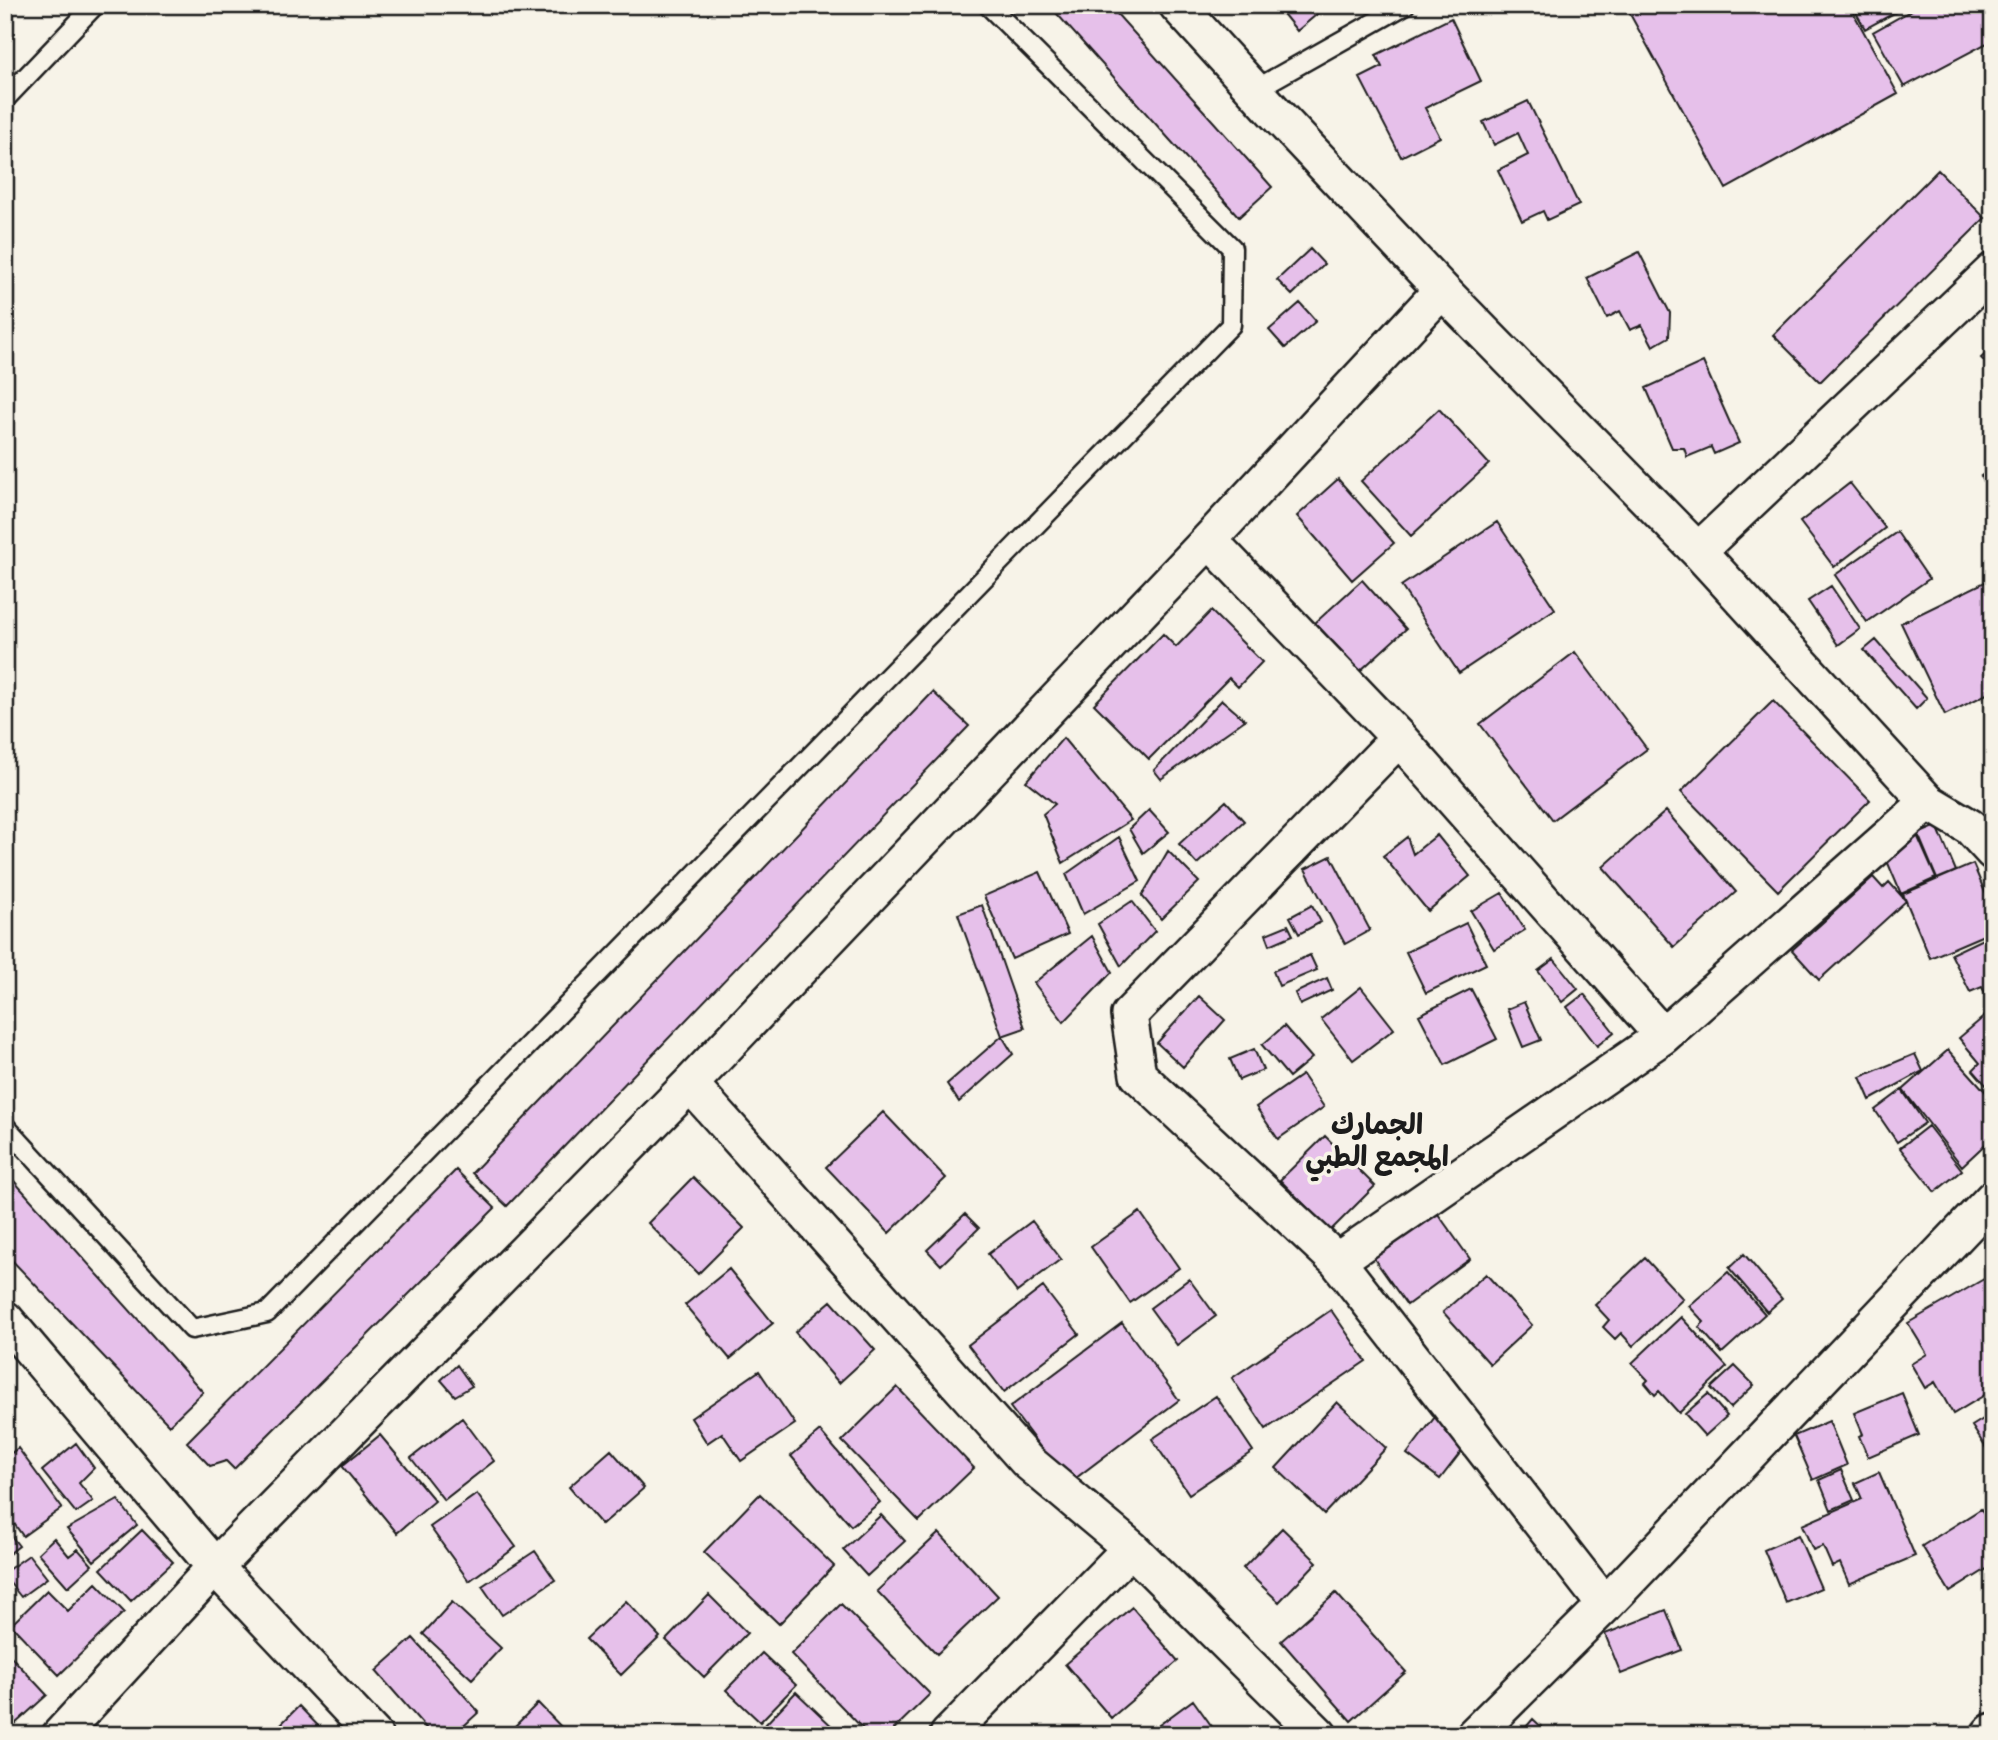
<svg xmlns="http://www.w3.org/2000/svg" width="1998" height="1740" font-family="Pangolin,'Playpen Sans Arabic',sans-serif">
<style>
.building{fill:#e6c0ea;stroke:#1c1c1c;stroke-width:2}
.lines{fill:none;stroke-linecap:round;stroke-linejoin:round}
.service-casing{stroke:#1c1c1c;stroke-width:23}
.minor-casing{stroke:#1c1c1c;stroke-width:40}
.primary-casing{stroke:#1c1c1c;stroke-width:44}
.service{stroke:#f7f3e8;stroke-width:18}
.minor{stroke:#f7f3e8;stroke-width:35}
.primary{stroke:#f7f3e8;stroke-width:38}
.labels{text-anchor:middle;stroke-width:7;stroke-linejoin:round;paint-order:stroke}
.district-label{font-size:28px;font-weight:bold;fill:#1c1c1c;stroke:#f7f3e8}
</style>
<rect width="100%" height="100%" fill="#f7f3e8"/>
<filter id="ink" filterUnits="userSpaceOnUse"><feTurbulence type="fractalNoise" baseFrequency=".0143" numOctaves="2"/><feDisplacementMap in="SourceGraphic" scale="14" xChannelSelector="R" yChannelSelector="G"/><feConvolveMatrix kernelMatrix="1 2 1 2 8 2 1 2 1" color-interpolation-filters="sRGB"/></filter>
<g filter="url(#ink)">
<!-- building -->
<path class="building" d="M1049,5H1109L1272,187L1239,217Z
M1285,5H1319L1322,10L1297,31L1280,10Z
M1625,5H1849L1898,94L1726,189Z
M1852,5H1909L1865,29Z
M1921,5H1993V40L1904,87L1873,32Z
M1451,18L1481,81L1425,108L1440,137L1401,157L1360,78L1382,67L1376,55Z
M1528,101L1579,205L1547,220L1543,211L1522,221L1498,170L1528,155L1518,133L1494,145L1483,122Z
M1938,170L1985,218L1820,382L1773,335Z
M1310,249L1324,264L1292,295L1277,280Z
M1639,252L1670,313L1669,337L1653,346L1642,325L1630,330L1620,311L1607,318L1587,278Z
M1300,303L1316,321L1285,348L1269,330Z
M1993,347V370L1981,358Z
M1703,362L1739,443L1714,454L1711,447L1687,457L1684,448H1672L1646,388Z
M1439,409L1489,464L1411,536L1361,481Z
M1993,468V492L1981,476Z
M1338,479L1394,543L1352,580L1297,516Z
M1850,483L1885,528L1834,567L1800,522Z
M1497,522L1555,609L1459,673L1401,586Z
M1897,532L1929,579L1867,622L1835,575Z
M1991,579L1993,691L1945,715L1901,623Z
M1362,580L1406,629L1360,671L1315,623Z
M1831,586L1860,629L1838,645L1808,601Z
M1211,611L1262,662L1238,687L1229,678L1149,759L1094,704L1163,634L1176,647Z
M1876,640L1927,698L1916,709L1864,650Z
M1575,652L1647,749L1553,820L1480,724Z
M933,692L969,726L507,1206L472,1173Z
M1222,700L1245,720L1161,779L1154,770Z
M1773,701L1870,800L1778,891L1681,792Z
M1063,738L1131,820L1063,863L1043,814L1055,804L1026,781Z
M1226,801L1244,821L1197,864L1179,844Z
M1149,810L1169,832L1143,853L1129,829Z
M1666,811L1736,892L1674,947L1603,867Z
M1937,826L1956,871L1937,879L1918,834Z
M1437,835L1470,876L1428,911L1383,856L1407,837L1413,854Z
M1917,835L1936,878L1901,894L1882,849Z
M1119,837L1140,881L1083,914L1066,874Z
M1168,851L1199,882L1161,919L1142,896Z
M1331,856L1370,930L1345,944L1305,869Z
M1973,864L1993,911V931L1930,958L1903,894Z
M1040,872L1068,934L1012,959L984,896Z
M1873,877L1883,888L1889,882L1906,901L1819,980L1792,950Z
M1502,893L1525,930L1494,949L1471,911Z
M1132,901L1155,931L1121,966L1098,924Z
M982,905L1025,1028L1002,1036L958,914Z
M1312,905L1321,922L1299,934L1290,917Z
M1466,923L1486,964L1426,993L1406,952Z
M1288,925L1293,935L1270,945L1266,934Z
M1993,934V1002L1990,1003L1982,987L1970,992L1951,954Z
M1092,936L1112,972L1064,1022L1034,983Z
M1310,955L1317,970L1279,986L1273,971Z
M1554,959L1578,989L1562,1002L1538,971Z
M1327,978L1332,990L1300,1005L1295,993Z
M1361,987L1394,1029L1353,1060L1321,1019Z
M1471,989L1497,1039L1445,1065L1419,1015Z
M1584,994L1614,1032L1597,1046L1567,1007Z
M1199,996L1225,1020L1183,1067L1157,1043Z
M1524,1002L1541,1040L1523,1047L1507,1009Z
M1993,1009V1093L1973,1070L1980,1063L1959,1038Z
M1284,1026L1312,1058L1289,1077L1262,1045Z
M1002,1036L1013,1054L959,1102L947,1084Z
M1254,1049L1263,1070L1239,1080L1230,1059Z
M1948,1050L1993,1100V1137L1962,1166L1903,1090Z
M1915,1054L1923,1071L1870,1100L1860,1077Z
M1302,1075L1324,1107L1278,1139L1256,1107Z
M1902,1090L1925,1123L1897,1142L1875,1110Z
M883,1112L946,1178L889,1233L826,1167Z
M1928,1126L1962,1170L1935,1192L1900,1148Z
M1325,1136L1375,1186L1330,1231L1280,1180Z
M456,1170L495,1208L234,1469L226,1461L210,1466L187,1442Z
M5,1171L203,1392L169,1425L5,1253Z
M693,1177L744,1228L698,1274L648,1223Z
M1433,1207L1470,1259L1407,1305L1370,1253Z
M1140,1212L1179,1268L1130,1303L1091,1247Z
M965,1214L979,1228L941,1265L927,1250Z
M1032,1221L1061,1259L1017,1292L988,1254Z
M1744,1254L1782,1299L1767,1312L1729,1268Z
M1645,1258L1683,1299L1633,1346L1621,1333L1615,1339L1603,1327L1609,1320L1595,1305Z
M729,1269L773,1323L730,1359L685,1305Z
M1728,1272L1765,1314L1722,1353L1699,1327L1704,1322L1689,1306Z
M1486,1274L1532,1325L1490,1364L1443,1312Z
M1989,1276L1993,1283V1390L1953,1414L1935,1382L1925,1388L1911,1364L1927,1354L1908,1323Z
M1189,1279L1216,1316L1177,1345L1150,1308Z
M1043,1287L1079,1334L1004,1392L968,1345Z
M831,1301L875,1350L839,1383L795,1332Z
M1331,1310L1366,1361L1266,1429L1232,1378Z
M1681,1317L1727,1367L1679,1413L1659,1391L1655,1395L1645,1383L1648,1380L1632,1363Z
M1122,1323L1179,1400L1068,1484L1010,1407Z
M457,1365L472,1386L455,1396L441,1380Z
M1735,1366L1754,1385L1730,1408L1711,1388Z
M759,1371L795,1424L741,1461L722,1433L707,1443L691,1418Z
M897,1387L974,1468L919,1521L842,1441Z
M1902,1393L1919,1435L1868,1457L1859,1436L1863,1434L1854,1413Z
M1708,1394L1727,1416L1705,1436L1685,1414Z
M1216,1396L1253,1451L1189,1494L1152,1439Z
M1337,1402L1386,1448L1324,1514L1276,1468Z
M1438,1413L1471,1439L1440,1479L1407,1454Z
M1993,1413V1459L1972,1426Z
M462,1418L494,1461L444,1500L411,1458Z
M1829,1421L1847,1465L1813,1480L1794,1436Z
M820,1431L880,1502L851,1526L791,1456Z
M380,1435L435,1501L397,1533L342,1466Z
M76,1443L94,1468L79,1483L93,1501L76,1513L42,1471Z
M18,1448L62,1508L23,1536L5,1511V1458Z
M611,1450L644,1488L602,1525L569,1487Z
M1841,1470L1854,1500L1831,1510L1819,1480Z
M1879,1472L1915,1556L1849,1584L1840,1563L1832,1567L1823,1546L1813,1550L1802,1525L1862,1499L1855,1483Z
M477,1494L516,1547L469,1581L430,1527Z
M760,1494L834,1566L779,1624L704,1552Z
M118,1500L137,1525L94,1561L67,1529Z
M1981,1509L1993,1528V1565L1950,1592L1922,1546Z
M881,1515L905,1541L867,1576L843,1550Z
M5,1528L19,1546L5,1557Z
M1282,1528L1317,1562L1279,1602L1243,1568Z
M142,1530L173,1562L131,1601L101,1569Z
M939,1533L998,1596L937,1654L877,1591Z
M1798,1535L1821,1588L1786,1603L1764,1550Z
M54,1538L69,1556L78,1549L92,1565L68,1587L38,1553Z
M535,1551L555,1580L502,1615L482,1586Z
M29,1555L47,1578L21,1597L5,1577V1572Z
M96,1583L124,1612L59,1675L11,1625L47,1590L68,1611Z
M1336,1593L1406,1672L1351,1721L1281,1641Z
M709,1595L747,1633L704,1677L666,1640Z
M626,1601L660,1637L621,1675L586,1639Z
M452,1602L501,1648L472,1679L423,1634Z
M841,1604L930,1694L888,1735H869L791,1654Z
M1132,1607L1178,1661L1111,1718L1065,1664Z
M1666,1610L1682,1650L1621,1674L1605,1634Z
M413,1638L479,1712L454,1735H432L376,1671Z
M5,1650L47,1695L15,1724L5,1713Z
M762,1653L796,1685L760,1722L726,1690Z
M796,1692L838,1732L835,1735H773L764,1726Z
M1193,1700L1218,1735H1154L1151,1731Z
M538,1703L569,1735H506Z
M299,1706L327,1735H270Z
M1533,1719L1550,1735H1519Z"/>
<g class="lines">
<defs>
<path id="service" d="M1256,89L1405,5
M5,99L95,5
M5,1126L192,1329L267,1313L1231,325L1232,248L988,5"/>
<path id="minor" d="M1177,5L1278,116L1442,290L1698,551L1928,802L1970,827L1993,852
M1209,540L1399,738L1663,1036
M1698,551L1993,271
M1399,738L1129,1015L1138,1075L1337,1261L1605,1605
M690,1084L1027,1461L1131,1548L1319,1735
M1337,1261L1663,1036L1928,802
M5,1319L215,1567L374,1735
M60,1735L215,1567L690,1084L1209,540L1442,290
M948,1735L1131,1548
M1474,1735L1605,1605L1993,1198"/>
<path id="primary" d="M1991,1735L1993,1733"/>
</defs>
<!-- service casing -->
<use href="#service" class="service-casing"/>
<!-- minor casing -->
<use href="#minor" class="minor-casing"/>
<!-- primary casing -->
<use href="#primary" class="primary-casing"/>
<!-- service -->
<use href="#service" class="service"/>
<!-- minor -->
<use href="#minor" class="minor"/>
<!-- primary -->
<use href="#primary" class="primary"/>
</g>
</g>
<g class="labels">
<!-- district labels -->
<g class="district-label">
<text x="1377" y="1134">الجمارك<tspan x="1377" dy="32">المجمع الطبي</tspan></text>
</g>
</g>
<!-- margin -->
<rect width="1998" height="1740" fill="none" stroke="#f7f3e8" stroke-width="28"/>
<rect x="14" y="14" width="1970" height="1712" fill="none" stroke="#1c1c1c" stroke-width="2.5" filter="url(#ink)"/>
</svg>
